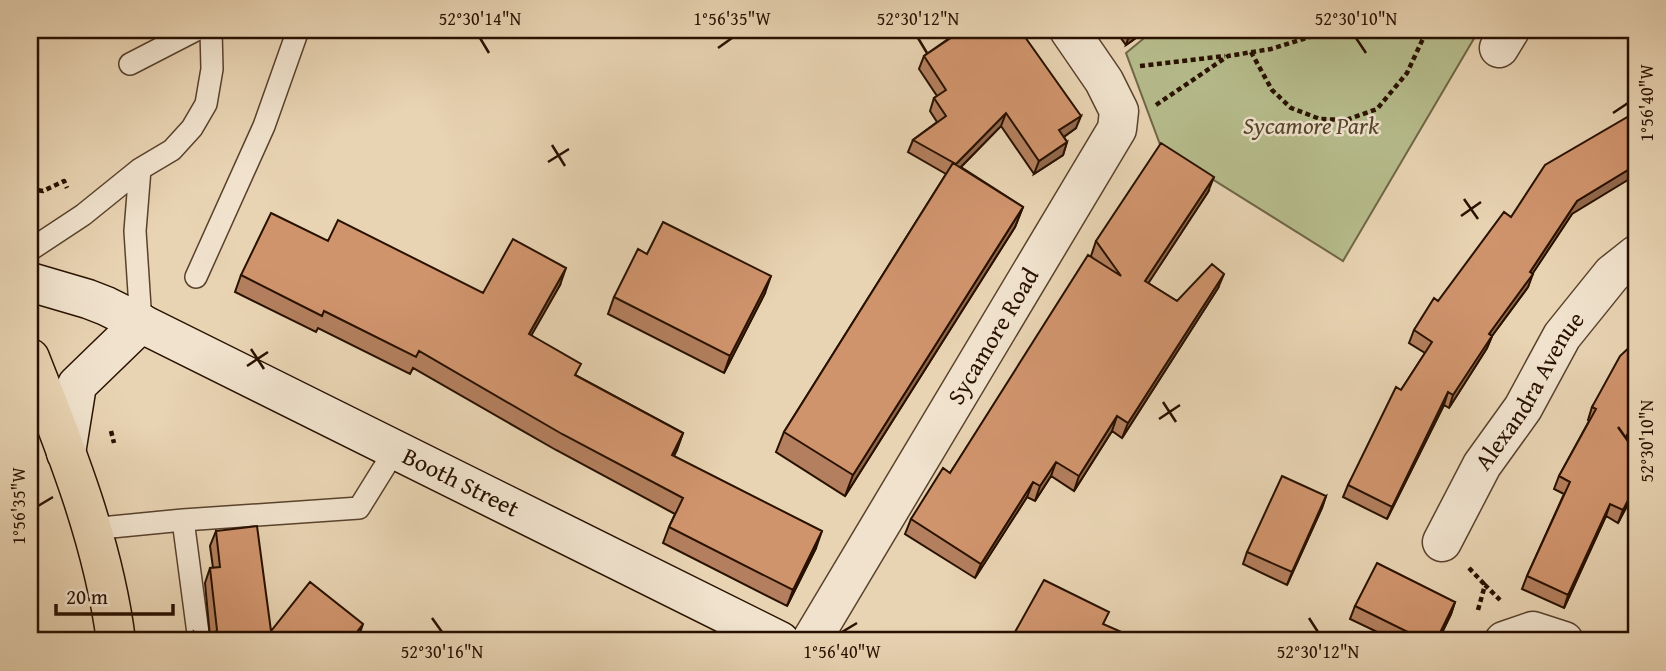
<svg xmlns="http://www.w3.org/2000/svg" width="1666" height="671" font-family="'Gentium Book Plus',serif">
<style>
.green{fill:#b6bc8c;stroke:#706646;stroke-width:2}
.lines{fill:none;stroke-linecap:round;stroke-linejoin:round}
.service-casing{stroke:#59422c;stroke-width:24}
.minor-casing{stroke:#59422c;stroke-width:41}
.secondary-casing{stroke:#291100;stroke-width:41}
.trunk-casing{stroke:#291100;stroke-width:41}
.path{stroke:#291100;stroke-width:4.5;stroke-dasharray:5 3.5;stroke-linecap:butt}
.service{stroke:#f0e2cd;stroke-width:21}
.minor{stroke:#f0e2cd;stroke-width:38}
.secondary{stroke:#f0e2cd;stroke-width:38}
.trunk{stroke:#e8d3b2;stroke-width:38}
.wall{fill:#b37f5e;stroke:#291100;stroke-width:2}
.shaded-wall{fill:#92684c;stroke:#291100;stroke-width:2}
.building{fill:#d0946d;stroke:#291100;stroke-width:2}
.ticks{fill:none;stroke:#291100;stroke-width:2.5}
.labels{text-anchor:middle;stroke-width:5;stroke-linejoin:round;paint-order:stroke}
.park-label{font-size:24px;font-style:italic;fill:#53442a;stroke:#f0e2cd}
.street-label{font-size:24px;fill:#291100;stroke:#f0e2cd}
.neatline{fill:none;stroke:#291100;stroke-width:2.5}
.ticks-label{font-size:18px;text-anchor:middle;fill:#291100}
</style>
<rect width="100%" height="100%" fill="#e8d3b2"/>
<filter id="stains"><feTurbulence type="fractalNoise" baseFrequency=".00286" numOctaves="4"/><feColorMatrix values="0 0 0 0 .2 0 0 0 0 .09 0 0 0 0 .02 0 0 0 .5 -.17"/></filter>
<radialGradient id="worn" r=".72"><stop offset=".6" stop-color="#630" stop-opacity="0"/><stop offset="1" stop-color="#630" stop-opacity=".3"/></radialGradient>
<!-- green -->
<path class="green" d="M1154,30H1479L1343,261L1161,147L1126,53Z"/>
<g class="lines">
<defs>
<path id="service" d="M130,64L196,30
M140,169L135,231L141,323
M30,250L83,215L140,169L172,150L192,128L206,104L212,69L211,30
M196,277L264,126L298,30
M91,529L183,520
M199,641L183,520L359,508L395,450"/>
<g id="minor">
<path d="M1499,48L1510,30"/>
<path id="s1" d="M1442,542L1482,465L1523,408L1562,336L1612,274L1636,255"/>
<path id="s2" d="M811,641L1117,129L1119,111L1104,81L1069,30"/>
<path d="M1504,641L1533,631L1564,641"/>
</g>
<g id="secondary">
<path id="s3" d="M30,282L88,299L106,306L780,641"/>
<path d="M66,453L77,385L141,323"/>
</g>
<path id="trunk" d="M30,358C66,449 104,544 116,641"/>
</defs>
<!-- service casing -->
<use href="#service" class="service-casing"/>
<!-- minor casing -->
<use href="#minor" class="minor-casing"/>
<!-- secondary casing -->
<use href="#secondary" class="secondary-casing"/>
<!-- trunk casing -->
<use href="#trunk" class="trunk-casing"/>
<!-- path -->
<path class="path" d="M1251,52L1272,90L1291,108L1320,119L1346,120L1377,109L1407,73L1427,30
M1140,66L1225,56
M1156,105L1228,56L1271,49L1332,30
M30,189L43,191L64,181L67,188
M111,431L114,443
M1469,568L1485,585
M1478,610L1485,585L1500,600"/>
<!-- service -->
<use href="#service" class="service"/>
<!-- minor -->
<use href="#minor" class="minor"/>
<!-- secondary -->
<use href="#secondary" class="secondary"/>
<!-- trunk -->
<use href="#trunk" class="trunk"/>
</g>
<!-- wall -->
<path class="wall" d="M942,30H1020L1076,128L1064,137L1067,142L1063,155L1034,174L1001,126L961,167L1023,207L1015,227L845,496L776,452L784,432L946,174L908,152L913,140L937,122L930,111L934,98L937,96L919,69L924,56L948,39Z
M1115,30H1147L1126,45Z
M1208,192L1148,283L1177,301L1218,288L1122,438L1112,431L1074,491L1051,476L1035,501L1027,497L975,578L905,534L911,519L950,473L1093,259L1091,256L1096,241Z
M1572,214L1532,274L1528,287L1492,336L1487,348L1449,408L1444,405L1387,519L1343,497L1348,485L1401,390L1425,353L1409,343L1414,330L1438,301Z
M328,241L483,293L560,285L531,335L577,376L683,433L674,456L816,548L787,606L663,543L669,527L675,514L556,450L413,368L410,374L318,328L316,332L235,292L241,275Z
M647,254L765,293L724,373L608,314L614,297Z
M1636,341V423L1628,438L1632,476L1636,479V488L1618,523L1606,516L1564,608L1522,589L1527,576L1564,494L1554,489L1559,476L1589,421L1588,420L1592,407Z
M1326,496L1322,508L1287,585L1243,564L1247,552Z
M216,531L271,631L358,639L356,641H190L194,632L199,637L206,639L210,637L205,583L210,568H213L210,546Z
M1455,602L1451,614L1438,641H1396L1350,619L1355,606Z"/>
<!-- shaded-wall -->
<path class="shaded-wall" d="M1131,30H1147L1126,45Z
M1006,113L1001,126L951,177L956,164Z
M1081,116L1076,128L1055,143L1059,130Z
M1067,142L1063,155L1034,174L1039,161Z
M1636,165V175L1572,214L1529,279L1533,274L1528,287L1492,336L1487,348L1449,408L1453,395L1489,334L1577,201Z
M1214,177L1208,192L1140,296L1145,281Z
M1023,207L1015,227L845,496L853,475Z
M566,268L560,285L523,350L529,334Z
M1224,274L1218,288L1122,438L1128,423Z
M771,276L765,293L724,373L730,356Z
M1448,392L1444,405L1387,519L1392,507Z
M1117,416L1112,431L1074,491L1079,476Z
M1636,419V423L1622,450L1626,437Z
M683,433L677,450L666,471L672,455Z
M1056,462L1051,476L1035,501L1040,486Z
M1033,482L1027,497L975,578L981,564Z
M1636,485L1634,493L1618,523L1623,510Z
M1326,496L1322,508L1287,585L1292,572Z
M1610,504L1606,516L1564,608L1568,595Z
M822,531L816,548L787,606L793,590Z
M1455,602L1451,614L1438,641H1436Z
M363,624L358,639L356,641H350Z"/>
<!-- building -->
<path class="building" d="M955,30H1020L1081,116L1059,130L1067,142L1039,161L1006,113L956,164L913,140L946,116L934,98L946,90L924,56L958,33Z
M1636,112V165L1577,201L1530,272L1533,274L1489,334L1492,336L1453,395L1448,392L1392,507L1348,485L1396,387L1401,390L1432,342L1414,330L1434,298L1438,301L1504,212L1511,217L1545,165Z
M1161,143L1214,177L1145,281L1177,301L1212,264L1224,274L1128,423L1117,416L1079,476L1056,462L1040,486L1033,482L981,564L911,519L943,468L950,473L1088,255L1121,276L1096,241Z
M953,163L1023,207L853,475L784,432Z
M271,213L328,241L338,220L483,293L513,239L566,268L529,334L581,364L575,375L683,433L672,455L822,531L793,590L669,527L683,498L562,434L419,351L416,357L324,311L322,316L241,275Z
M663,222L771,276L730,356L614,297L638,249L647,254Z
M1636,341V419L1626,437L1636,443V465L1630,475L1636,479V485L1623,510L1610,504L1568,595L1527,576L1570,482L1559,476L1596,409L1592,407L1620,356Z
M1282,476L1326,496L1292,572L1247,552Z
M257,526L271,631L310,582L363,624L350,641H195L194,632L199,637L206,639L213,636L217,630L210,568L220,567L216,531Z
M1377,563L1455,602L1436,641H1426L1355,606Z
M1044,580L1109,612L1103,624L1142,641H1010Z"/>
<!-- ticks -->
<path class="ticks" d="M480,38L489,53M918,38L927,53M1356,38L1366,53M718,48L732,38M1613,113L1628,103M552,145L565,166M548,162L569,149M1464,199L1478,219M1461,216L1481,202M251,349L264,369M247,366L268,352M1163,402L1176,422M1159,419L1180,405M1618,427L1628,441M38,506L53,497M432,618L442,632M1309,618L1318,632M842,632L857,623"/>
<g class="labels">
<!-- park labels -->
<g class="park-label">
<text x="1311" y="134">Sycamore Park</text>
</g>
<!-- street labels -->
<g class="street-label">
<text dy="8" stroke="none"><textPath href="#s2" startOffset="355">Sycamore Road</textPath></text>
<text dy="8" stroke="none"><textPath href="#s1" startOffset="175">Alexandra Avenue</textPath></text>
<text dy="8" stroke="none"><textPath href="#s3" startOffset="476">Booth Street</textPath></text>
</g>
</g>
<!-- margin -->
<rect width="1666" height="671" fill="none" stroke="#e8d3b2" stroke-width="77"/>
<!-- scale -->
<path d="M56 604v10h117v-10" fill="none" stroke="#291100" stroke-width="3.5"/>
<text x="66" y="604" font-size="21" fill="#291100" stroke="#f0e2cd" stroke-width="5" paint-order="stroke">20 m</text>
<rect x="38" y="38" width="1590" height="594" class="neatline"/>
<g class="ticks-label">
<text x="480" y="25">52°30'14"N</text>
<text x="732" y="25">1°56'35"W</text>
<text x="918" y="25">52°30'12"N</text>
<text x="1356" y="25">52°30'10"N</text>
<text transform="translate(1647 103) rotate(-90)" y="6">1°56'40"W</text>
<text transform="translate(1647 441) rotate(-90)" y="6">52°30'10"N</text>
<text transform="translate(19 506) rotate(-90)" y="6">1°56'35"W</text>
<text x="442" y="658">52°30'16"N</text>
<text x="842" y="658">1°56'40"W</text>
<text x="1318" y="658">52°30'12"N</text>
</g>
<rect width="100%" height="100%" filter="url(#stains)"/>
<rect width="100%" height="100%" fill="url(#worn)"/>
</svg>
